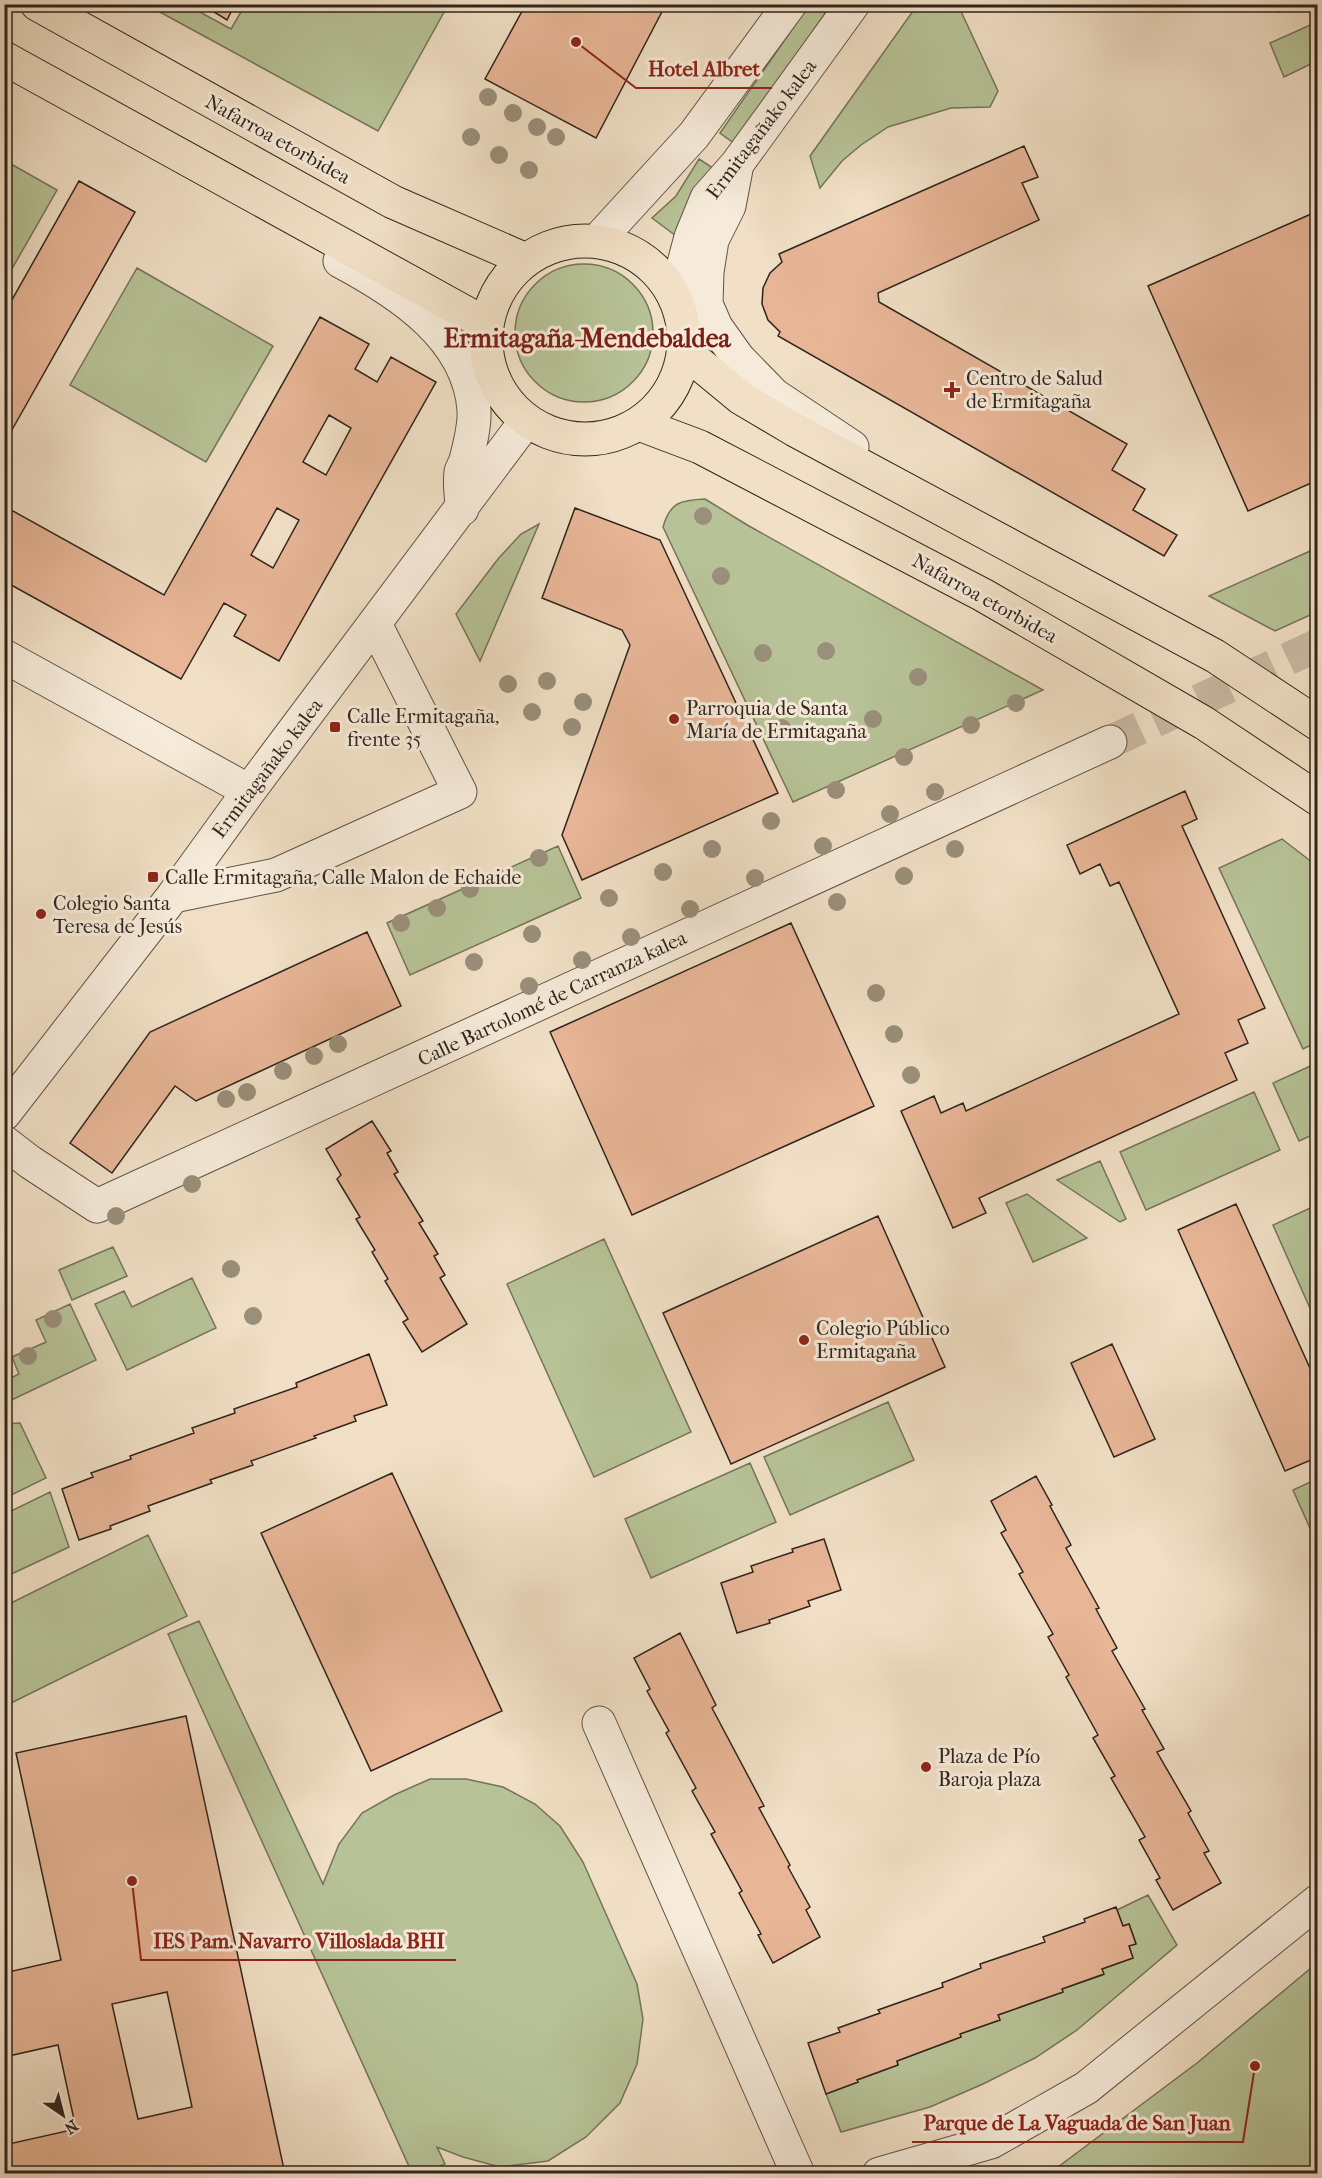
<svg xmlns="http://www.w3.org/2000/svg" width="1322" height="2178" font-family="'IM FELL French Canon',serif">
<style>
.green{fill:#b7c397;stroke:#74745a;stroke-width:1.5}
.building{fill:#e8b697;stroke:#30241d;stroke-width:1.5;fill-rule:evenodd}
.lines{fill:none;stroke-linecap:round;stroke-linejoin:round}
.minor-tunnel{stroke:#cabaa4;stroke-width:33;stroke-dasharray:33 16;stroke-linecap:butt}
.minor-casing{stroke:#605347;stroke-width:35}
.major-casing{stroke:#30241d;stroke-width:35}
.minor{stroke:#f6ebda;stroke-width:33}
.major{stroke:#f1e0c6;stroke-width:33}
.tree{fill:#9a8f7a}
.poi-dot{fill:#8f2418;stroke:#f6ebda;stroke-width:2}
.labels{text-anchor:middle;stroke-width:6;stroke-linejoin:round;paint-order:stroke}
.street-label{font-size:20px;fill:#30241d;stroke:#f6ebda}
.poi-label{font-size:20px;fill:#30241d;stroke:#f6ebda;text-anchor:start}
.district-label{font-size:26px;font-weight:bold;fill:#7a1f14;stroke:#f6ebda}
.leader{fill:none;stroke:#8f2418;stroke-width:2}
.callout-dot{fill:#8f2418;stroke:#f6ebda;stroke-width:2}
.callout-label{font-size:21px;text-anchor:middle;font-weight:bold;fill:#8f2418;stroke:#f6ebda;stroke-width:6;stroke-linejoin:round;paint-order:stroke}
</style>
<rect width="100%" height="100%" fill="#f1e0c6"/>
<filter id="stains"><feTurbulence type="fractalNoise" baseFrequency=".00333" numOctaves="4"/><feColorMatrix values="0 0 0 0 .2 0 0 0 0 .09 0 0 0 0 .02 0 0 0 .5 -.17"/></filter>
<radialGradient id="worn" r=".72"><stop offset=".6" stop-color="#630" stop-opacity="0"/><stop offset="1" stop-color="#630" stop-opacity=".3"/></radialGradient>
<!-- green -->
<path class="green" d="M918,4L958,5L998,91L990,107L951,108L888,127L861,145L842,161L820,188L810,156Z
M147,5H187L231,29L245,5H448L378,131Z
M809,5H831L735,144L720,133Z
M1317,22V61L1284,77L1270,43Z
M699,159L713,168L676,236L652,218L676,196Z
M11,164L57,190L5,281V176Z
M515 333a69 69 0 1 1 138 0a69 69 0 1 1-138 0Z
M137,268L273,346L206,462L70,385Z
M705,499L749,526L1043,690L793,802L663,527C670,502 681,500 705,499Z
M539,524L480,661L456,614L498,559L521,534Z
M1317,548V612L1275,631L1209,596Z
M1282,839L1317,866V1042L1303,1049L1219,868Z
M558,846L581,898L410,975L387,923Z
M1317,1063V1133L1299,1141L1273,1083Z
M1254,1092L1280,1150L1146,1210L1120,1152Z
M1100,1161L1126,1219L1120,1222L1057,1180Z
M1027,1194L1087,1238L1033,1262L1006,1203Z
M1317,1205V1324L1273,1225Z
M604,1239L691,1432L594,1477L507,1284Z
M113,1247L127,1276L72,1300L59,1270Z
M192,1278L216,1328L127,1370L95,1304L124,1291L132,1307Z
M70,1304L96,1360L5,1403V1381L19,1374L12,1357L46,1342L36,1320Z
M888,1402L914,1460L790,1515L764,1457Z
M20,1423L46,1478L5,1498V1424Z
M750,1463L776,1522L651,1578L625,1519Z
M1317,1479V1544L1293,1490Z
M50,1492L69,1547L5,1577V1514Z
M148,1535L187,1616L5,1706V1606Z
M199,1621L323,1884L339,1844L362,1813L394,1795L430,1779H466L503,1787L535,1804L560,1826L583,1862L637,1984L643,2019L637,2064L620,2103L586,2137L548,2161L500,2167L463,2157L437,2147L445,2164L425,2173H412L168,1634Z
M1148,1895L1177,1945L1077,2030L1035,2058L983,2084L930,2107L841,2132L826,2094L858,2082L857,2080L898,2065L897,2061L961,2037L960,2034L1000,2020L998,2015L1063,1992L1062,1989L1103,1975L1102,1969L1133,1958L1129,1946L1136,1943L1129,1924L1123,1926L1117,1910Z
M1317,1963V2173H1050L1197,2063Z"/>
<!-- building -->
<path class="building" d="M201,4H235L227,20Z
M526,4H666L596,138L485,79Z
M1274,4H1295L1278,12Z
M1024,146L1038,177L1022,183L1039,220L878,293L879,302L1127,444L1112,470L1145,489L1133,510L1177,535L1164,556L778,336L780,332L768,320L762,304L763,288L770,273L782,262L779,254Z
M79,181L135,212L4,444V314Z
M1318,211V480L1248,511L1148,286Z
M320,317L369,344L355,369L377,382L391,357L436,382L279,661L234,636L246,615L224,603L181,679L4,581V506L164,595ZM329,415L351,428L326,475L303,462ZM277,508L299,520L273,568L251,555Z
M575,508L660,540L778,793L582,880L562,835L630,645L622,630L542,598Z
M1185,791L1197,819L1182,826L1265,1008L1238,1020L1248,1043L1225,1053L1237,1080L979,1198L986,1213L953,1228L901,1111L934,1096L941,1113L963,1103L966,1111L1179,1014L1119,882L1110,886L1100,864L1080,874L1067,845Z
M791,923L874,1106L632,1215L550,1032Z
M367,932L401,1006L196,1101L175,1086L112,1173L70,1143L150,1032Z
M372,1121L391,1151L387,1153L398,1172L394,1174L423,1221L419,1223L438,1254L434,1256L445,1275L440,1278L467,1324L422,1352L403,1322L408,1319L385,1281L388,1279L372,1252L375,1250L356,1219L360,1217L337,1179L341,1175L326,1149Z
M1236,1204L1318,1386V1457L1285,1471L1178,1230Z
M878,1216L945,1367L731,1464L663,1313Z
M1112,1344L1155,1439L1114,1457L1071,1363Z
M369,1354L387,1405L354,1416L356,1421L314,1436L316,1438L251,1461L253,1465L210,1480L212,1483L148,1506L150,1511L110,1526L111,1529L79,1540L62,1489L93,1477L91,1473L131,1459L130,1456L194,1433L192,1428L235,1413L234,1409L297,1387L296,1383Z
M392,1473L502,1711L371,1771L261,1533Z
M1036,1476L1052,1505L1050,1506L1071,1545L1066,1548L1099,1608L1096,1609L1117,1648L1112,1651L1145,1709L1142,1710L1164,1749L1157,1752L1191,1811L1188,1813L1209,1851L1204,1853L1221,1883L1173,1910L1156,1880L1160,1878L1139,1840L1145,1837L1111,1778L1115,1776L1093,1738L1098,1735L1066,1677L1069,1675L1048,1637L1053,1634L1019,1574L1023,1572L1001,1533L1006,1530L991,1501Z
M824,1539L841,1590L808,1601L810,1606L769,1620L770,1623L737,1633L721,1583L753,1572L751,1566L793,1552L792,1549Z
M680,1633L716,1705L712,1708L764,1806L759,1808L790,1865L788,1867L810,1907L806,1910L820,1937L773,1963L758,1935L761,1934L739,1893L742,1891L711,1834L715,1832L692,1791L696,1788L666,1733L669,1731L647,1691L650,1689L634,1658Z
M186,1716L285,2174H4V2145L76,2129L58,2045L4,2057V1973L61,1960L16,1753ZM167,1992L192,2107L138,2119L112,2004Z
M1116,1907L1123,1926L1129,1924L1136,1944L1129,1946L1133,1958L1102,1969L1104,1974L1062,1989L1063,1992L998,2015L1000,2020L960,2034L961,2037L897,2061L898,2065L857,2080L858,2082L826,2094L808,2043L840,2032L838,2028L880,2013L878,2010L943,1987L942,1983L981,1968L980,1964L1045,1942L1043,1937L1085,1922L1084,1919Z"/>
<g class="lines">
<!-- minor-tunnel -->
<path class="minor-tunnel" d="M1110,742L1318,645"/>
<defs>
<path id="minor" d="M737,164L729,206L712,240L707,272L706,304L716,327L738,358L774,395L852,447
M597,241L694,135L790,4
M340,261C398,292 469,337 474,410C475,426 470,444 466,460C465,464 462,468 461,472C459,484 462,497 462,509
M675,297L691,237L707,198L737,164L853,4
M4,656L249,791
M173,896L276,875L460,792L375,624
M4,1114L173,896L249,791L526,421
M4,1142L30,1162L97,1206L1110,742
M599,1723L798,2174
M879,2174L991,2142L1086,2088L1318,1901"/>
<path id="major" d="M37,4L393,202L526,260
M4,58L486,324
M486 340a99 99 0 1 1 198 0a99 99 0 1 1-198 0Z
M684,351L741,398L795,430L1215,656L1318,724
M639,424L700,447L983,595L1204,723L1318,799"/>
</defs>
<!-- minor casing -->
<use href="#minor" class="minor-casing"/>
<!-- major casing -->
<use href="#major" class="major-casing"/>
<!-- minor -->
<use href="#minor" class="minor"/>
<!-- major -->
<use href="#major" class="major"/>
</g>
<!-- trees -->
<g class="tree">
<circle cx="488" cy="97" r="9"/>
<circle cx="513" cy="113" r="9"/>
<circle cx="537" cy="127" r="9"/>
<circle cx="471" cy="137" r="9"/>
<circle cx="556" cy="137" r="9"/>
<circle cx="499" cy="155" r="9"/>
<circle cx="529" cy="170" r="9"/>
<circle cx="703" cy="516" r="9"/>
<circle cx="721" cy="576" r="9"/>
<circle cx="826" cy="651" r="9"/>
<circle cx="763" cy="653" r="9"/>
<circle cx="918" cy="677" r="9"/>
<circle cx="547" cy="681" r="9"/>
<circle cx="508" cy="684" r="9"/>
<circle cx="583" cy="702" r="9"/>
<circle cx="1016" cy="703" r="9"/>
<circle cx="532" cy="712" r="9"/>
<circle cx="873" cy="719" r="9"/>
<circle cx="971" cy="725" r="9"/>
<circle cx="572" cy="727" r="9"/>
<circle cx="782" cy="728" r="9"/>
<circle cx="904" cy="757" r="9"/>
<circle cx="836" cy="790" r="9"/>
<circle cx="935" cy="792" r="9"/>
<circle cx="890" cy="814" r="9"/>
<circle cx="771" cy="821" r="9"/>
<circle cx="823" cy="846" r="9"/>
<circle cx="712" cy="849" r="9"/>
<circle cx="955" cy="849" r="9"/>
<circle cx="539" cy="858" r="9"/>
<circle cx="663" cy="872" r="9"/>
<circle cx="904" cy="876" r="9"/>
<circle cx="502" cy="878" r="9"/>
<circle cx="755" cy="878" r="9"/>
<circle cx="470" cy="889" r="9"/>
<circle cx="609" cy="898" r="9"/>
<circle cx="837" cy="902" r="9"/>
<circle cx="437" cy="908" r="9"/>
<circle cx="690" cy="909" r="9"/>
<circle cx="401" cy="923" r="9"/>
<circle cx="532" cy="934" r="9"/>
<circle cx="631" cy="937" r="9"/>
<circle cx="582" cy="960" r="9"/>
<circle cx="474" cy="962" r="9"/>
<circle cx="529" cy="986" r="9"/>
<circle cx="876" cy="993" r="9"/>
<circle cx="894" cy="1034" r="9"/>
<circle cx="338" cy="1044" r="9"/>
<circle cx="314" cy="1056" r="9"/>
<circle cx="283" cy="1071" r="9"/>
<circle cx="911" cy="1075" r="9"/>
<circle cx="247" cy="1092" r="9"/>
<circle cx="226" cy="1099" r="9"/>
<circle cx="192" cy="1184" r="9"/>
<circle cx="116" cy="1216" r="9"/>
<circle cx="231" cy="1269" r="9"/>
<circle cx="253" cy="1316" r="9"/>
<circle cx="53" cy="1319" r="9"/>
<circle cx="28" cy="1356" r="9"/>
</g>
<!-- markers -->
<g class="poi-dot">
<path d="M949 381h6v6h6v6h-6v6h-6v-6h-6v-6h6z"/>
<circle cx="674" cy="719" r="6"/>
<rect x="329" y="721" width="12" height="12" rx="3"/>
<rect x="147" y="871" width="12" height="12" rx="3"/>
<circle cx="41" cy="914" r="6"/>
<circle cx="804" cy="1340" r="6"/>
<circle cx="926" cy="1767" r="6"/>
</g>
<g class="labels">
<!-- street labels -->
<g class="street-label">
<text transform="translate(761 129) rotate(-53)" y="7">Ermitagañako kalea</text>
<text transform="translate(278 139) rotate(29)" y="7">Nafarroa etorbidea</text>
<text transform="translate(985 598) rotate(29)" y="7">Nafarroa etorbidea</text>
<text transform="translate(267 768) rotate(-53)" y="7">Ermitagañako kalea</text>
<text transform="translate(552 998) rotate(-25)" y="7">Calle Bartolomé de Carranza kalea</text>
</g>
<!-- poi labels -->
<g class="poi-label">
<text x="966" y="385">Centro de Salud<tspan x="966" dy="23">de Ermitagaña</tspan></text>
<text x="686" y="715">Parroquia de Santa<tspan x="686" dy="23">María de Ermitagaña</tspan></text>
<text x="347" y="723">Calle Ermitagaña,<tspan x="347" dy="23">frente 35</tspan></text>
<text x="165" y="884">Calle Ermitagaña, Calle Malon de Echaide</text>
<text x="53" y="910">Colegio Santa<tspan x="53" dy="23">Teresa de Jesús</tspan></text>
<text x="816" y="1335">Colegio Público<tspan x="816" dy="23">Ermitagaña</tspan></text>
<text x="938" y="1763">Plaza de Pío<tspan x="938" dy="23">Baroja plaza</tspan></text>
</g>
<!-- district labels -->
<g class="district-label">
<text x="587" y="347">Ermitagaña-Mendebaldea</text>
</g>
</g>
<!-- callouts -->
<path class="leader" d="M576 42L636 88H772M132 1881L141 1960H456M1255 2066L1243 2142H912"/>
<g class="callout-dot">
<circle cx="576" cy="42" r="6"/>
<circle cx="132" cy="1881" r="6"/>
<circle cx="1255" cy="2066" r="6"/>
</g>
<g class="callout-label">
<text x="704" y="76">Hotel Albret</text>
<text x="299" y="1948">IES Pam. Navarro Villoslada BHI</text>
<text x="1077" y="2130">Parque de La Vaguada de San Juan</text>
</g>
<!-- margin -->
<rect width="1322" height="2178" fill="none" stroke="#f1e0c6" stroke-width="24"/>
<rect x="6" y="6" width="1310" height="2166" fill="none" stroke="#30241d" stroke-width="3"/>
<rect x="12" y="12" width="1298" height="2154" fill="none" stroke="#30241d" stroke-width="1.5"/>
<!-- north arrow -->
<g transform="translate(63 2115) rotate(145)" stroke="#f6ebda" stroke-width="4.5" paint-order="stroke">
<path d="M0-4.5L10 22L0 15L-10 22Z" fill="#30241d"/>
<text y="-9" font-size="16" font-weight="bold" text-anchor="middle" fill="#30241d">N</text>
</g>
<rect width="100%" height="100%" filter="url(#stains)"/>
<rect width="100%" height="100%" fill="url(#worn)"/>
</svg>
